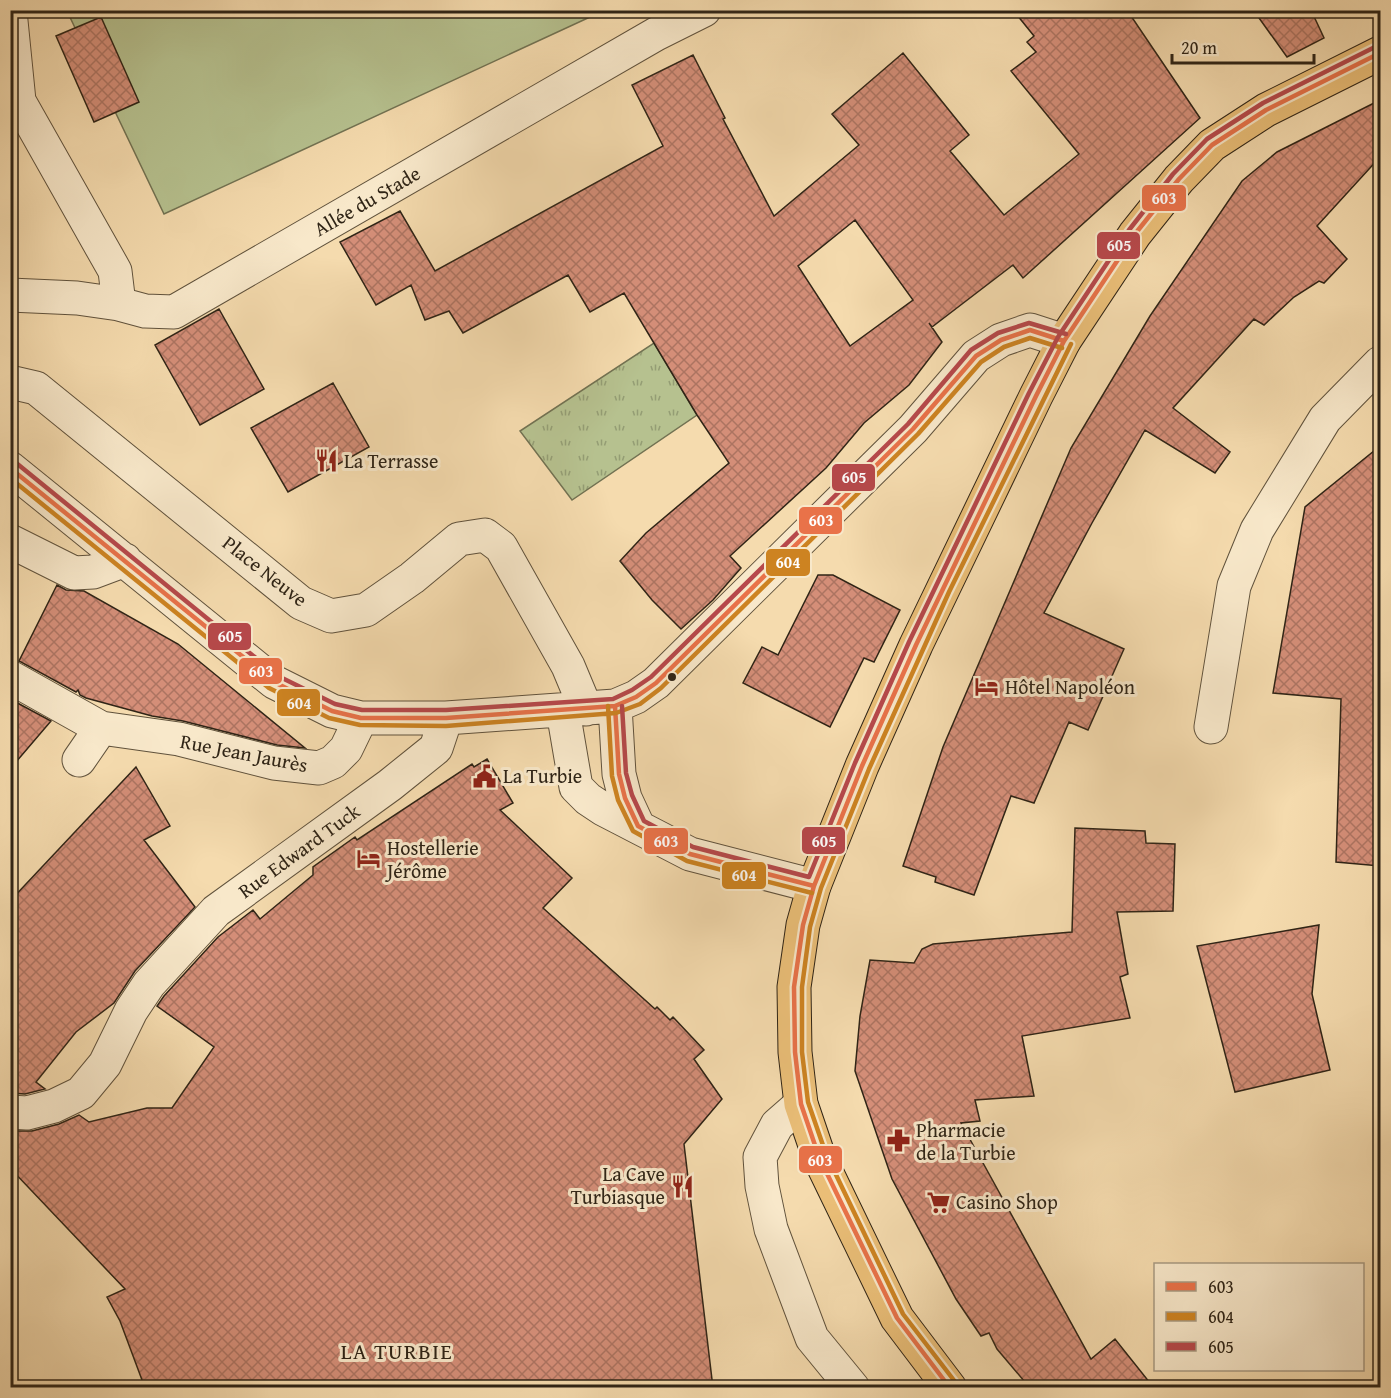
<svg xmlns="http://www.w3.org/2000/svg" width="1391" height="1398" font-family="'Gentium Book Plus',serif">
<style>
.grass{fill:url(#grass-tufts);stroke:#727252;stroke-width:1.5}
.garden{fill:#b6c18f;stroke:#727252;stroke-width:1.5}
.building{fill:url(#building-cross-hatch);stroke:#2f2416;stroke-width:1.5;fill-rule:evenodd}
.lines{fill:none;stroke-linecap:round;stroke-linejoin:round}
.minor-casing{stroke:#60523c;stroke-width:35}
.major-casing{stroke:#2f2416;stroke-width:35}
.minor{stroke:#f8e8ca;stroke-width:33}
.major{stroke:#eabe77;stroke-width:33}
.bus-1-casing{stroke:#f8e8ca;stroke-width:9}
.bus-2-casing{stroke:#f8e8ca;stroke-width:9}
.bus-3-casing{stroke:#f8e8ca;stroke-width:9}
.bus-1{stroke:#e97249;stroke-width:4.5}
.bus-2{stroke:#cd8321;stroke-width:4.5}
.bus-3{stroke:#b7484b;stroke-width:4.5}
.bus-dot{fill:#2f2416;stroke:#f8e8ca;stroke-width:2}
.labels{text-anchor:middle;stroke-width:6;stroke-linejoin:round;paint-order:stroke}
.street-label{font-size:20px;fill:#2f2416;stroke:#f8e8ca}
.poi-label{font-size:20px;fill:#2f2416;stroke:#f8e8ca;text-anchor:start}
.quarter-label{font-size:22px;letter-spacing:1.5px;fill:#2f2416;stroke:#f8e8ca}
.line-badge{stroke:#f8e8ca;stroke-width:2}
.badge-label{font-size:16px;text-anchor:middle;font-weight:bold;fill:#fff}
</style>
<defs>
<pattern id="grass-tufts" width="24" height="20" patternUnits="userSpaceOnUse" patternTransform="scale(1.5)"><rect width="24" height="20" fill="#b6c18f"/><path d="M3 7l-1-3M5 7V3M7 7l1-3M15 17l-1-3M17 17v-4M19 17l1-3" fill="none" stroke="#949d74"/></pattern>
<pattern id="building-cross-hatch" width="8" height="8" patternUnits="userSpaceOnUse" patternTransform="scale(1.5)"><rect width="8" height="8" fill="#d48e78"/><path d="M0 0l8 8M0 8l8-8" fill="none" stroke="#ac7461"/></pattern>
</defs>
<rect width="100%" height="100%" fill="#f5dbae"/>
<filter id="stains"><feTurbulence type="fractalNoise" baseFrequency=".00333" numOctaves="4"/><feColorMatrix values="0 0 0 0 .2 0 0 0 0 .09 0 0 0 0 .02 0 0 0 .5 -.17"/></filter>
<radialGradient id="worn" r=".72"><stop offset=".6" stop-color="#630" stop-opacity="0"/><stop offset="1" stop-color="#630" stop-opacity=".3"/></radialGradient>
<!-- grass -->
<path class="grass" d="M654,343L697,415L572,500L520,431Z"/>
<!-- garden -->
<path class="garden" d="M67,11H603L164,214Z"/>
<!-- building -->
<path class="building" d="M1013,10H1127L1200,118L1023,278L1013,265L932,327L929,323L942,342L909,385L864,423L826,468L730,556L741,568L713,600L681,629L652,600L620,561L646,533L729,463L697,415L624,293L590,312L568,275L463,333L449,311L425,320L411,285L376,305L340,242L400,211L435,271L663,146L632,85L693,55L725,118L723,119L774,216L859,145L832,114L903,53L969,135L950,151L1004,215L1079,154L1011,71L1036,52L1027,42L1034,36ZM855,220L913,300L850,346L798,266Z
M1311,10L1324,38L1287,57L1254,11Z
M101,17L139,102L94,122L56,36Z
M1380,100V157L1317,226L1347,259L1324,283L1319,281L1294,297L1264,325L1254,319L1173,408L1230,452L1215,473L1145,430L1092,523L1044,613L1124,649L1088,730L1069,722L1034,803L1011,796L974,895L935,882L936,877L903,866L943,747L1071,448L1150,316L1242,181L1277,152Z
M219,309L264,389L200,425L155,345Z
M333,383L369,447L288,492L251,428Z
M1380,446V866L1336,862L1341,699L1273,693L1305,507Z
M818,575H833L900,610L874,662L864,658L830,727L743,683L762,647L778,655Z
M57,585L66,590L84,591L178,644L305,748L277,745L183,721L152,716L86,698L80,695L78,690L76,692L19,661Z
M10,699L51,721L10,769Z
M487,759L513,803L500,810L572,878L543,908L655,1009L657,1007L670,1020L673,1017L704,1050L694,1059L722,1099L684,1144L713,1388H145L120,1321L107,1297L125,1289L10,1168V1131H32L59,1124L79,1115L89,1122L147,1108H172L214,1047L157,1006L164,996L218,937L253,910L260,919L313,875V867L355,837L357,840L472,764L474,767Z
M136,767L170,826L144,840L195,907L135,971L114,1003L76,1032L36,1082L45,1089L25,1094L10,1093V901Z
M1075,828L1145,831L1146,843L1175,844L1173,911L1117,912L1128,974L1120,977L1130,1018L1022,1036L1034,1096L975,1100L980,1121L961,1123L1091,1359L1115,1339L1154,1388H1030L997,1349L989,1333L981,1336L956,1299L892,1179L855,1071L860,1016L870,960L914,963L922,949L933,944L1072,932Z
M1319,925L1312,994L1330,1070L1235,1092L1197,946Z"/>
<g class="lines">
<defs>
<path id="minor" d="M10,11L19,101L115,271L119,304
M10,295L77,298L119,304L145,311L174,312L656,34L704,10
M10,382L36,388L301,603L331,616L366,610L412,578L459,539L485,535L501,547L568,666L586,709
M10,468L274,682L332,711L361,718H446L615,706L636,697L656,683L913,429L976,356L1001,340L1030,330L1064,341
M10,541L74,573L93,572L125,560
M10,677L101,728L179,739L274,763L319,768L333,762L346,749L361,718
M615,706L619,774L625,798L638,826
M563,711L576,787L588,799L603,809L690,854L814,886
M1211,727L1234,586L1257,530L1325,419L1380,363
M79,760L101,728
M801,1104L777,1125L760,1157L762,1186L771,1229L812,1338L853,1388
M10,1112L27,1113L54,1106L81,1093L105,1064L131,1011L149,984L216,911L390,785L436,748L446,718"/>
<path id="major" d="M950,1388L897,1318L819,1157L801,1104L795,1052L794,987L803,925L814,886L862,766L916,645L1036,396L1064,341L1135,234L1179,179L1212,145L1266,110L1380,53"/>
</defs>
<!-- minor casing -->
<use href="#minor" class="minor-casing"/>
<!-- major casing -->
<use href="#major" class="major-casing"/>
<!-- minor -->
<use href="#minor" class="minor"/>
<!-- major -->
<use href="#major" class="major"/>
<defs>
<path id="bus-1" d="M10,468L274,682L332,711L361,718H446L615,706L636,697L656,683L913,429L976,356L1001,340L1030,330L1064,341
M615,706L619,774L625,798L638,826L690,854L814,886
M950,1388L897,1318L819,1157L801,1104L795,1052L794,987L803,925L814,886L862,766L916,645L1036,396L1064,341L1135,234L1179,179L1212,145L1266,110L1380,53"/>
<path id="bus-2" d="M10,478L269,688L329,718L360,725L446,726L616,713L640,704L661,688L918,434L981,362L1004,347L1030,338L1062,348
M608,706L612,776L618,800L633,831L687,861L812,893
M956,1383L903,1314L826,1154L808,1102L802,1052V987L810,927L821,888L869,769L949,592L1071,344"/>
<path id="bus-3" d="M15,462L278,676L335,704L362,710H446L613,699L632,690L651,677L908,424L971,350L998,333L1029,323L1066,334
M622,706L626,773L632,795L644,821L693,847L809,877L855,763L909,642L1029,393L1058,337L1129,230L1173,174L1207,139L1263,103L1377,46"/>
</defs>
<!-- bus-1 casing -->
<use href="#bus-1" class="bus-1-casing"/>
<!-- bus-2 casing -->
<use href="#bus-2" class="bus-2-casing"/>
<!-- bus-3 casing -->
<use href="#bus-3" class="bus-3-casing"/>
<!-- bus-1 -->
<use href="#bus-1" class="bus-1"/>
<!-- bus-2 -->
<use href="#bus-2" class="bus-2"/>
<!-- bus-3 -->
<use href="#bus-3" class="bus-3"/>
</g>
<!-- icons -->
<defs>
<symbol id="restaurant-bare" viewBox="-9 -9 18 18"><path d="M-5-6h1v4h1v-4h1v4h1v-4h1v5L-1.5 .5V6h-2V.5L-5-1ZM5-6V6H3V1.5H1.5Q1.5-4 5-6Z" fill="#8f2418" stroke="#f8e8ca" stroke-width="2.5" paint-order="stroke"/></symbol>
<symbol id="hotel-bare" viewBox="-9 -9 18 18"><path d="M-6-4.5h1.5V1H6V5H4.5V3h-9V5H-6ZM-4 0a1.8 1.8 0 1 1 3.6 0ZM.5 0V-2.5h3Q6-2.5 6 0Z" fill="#8f2418" stroke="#f8e8ca" stroke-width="2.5" paint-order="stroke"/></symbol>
<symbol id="civic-bare" viewBox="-9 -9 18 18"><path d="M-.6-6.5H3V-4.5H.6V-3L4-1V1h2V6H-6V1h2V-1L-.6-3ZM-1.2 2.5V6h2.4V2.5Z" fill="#8f2418" stroke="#f8e8ca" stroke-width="2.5" paint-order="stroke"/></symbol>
<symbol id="pharmacy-bare" viewBox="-9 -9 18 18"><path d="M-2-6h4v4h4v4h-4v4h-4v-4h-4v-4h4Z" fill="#8f2418" stroke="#f8e8ca" stroke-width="2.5" paint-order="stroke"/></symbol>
<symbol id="supermarket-bare" viewBox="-9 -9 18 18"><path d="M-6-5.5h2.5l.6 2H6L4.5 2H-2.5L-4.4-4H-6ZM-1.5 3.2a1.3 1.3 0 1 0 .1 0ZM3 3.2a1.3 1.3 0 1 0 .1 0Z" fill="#8f2418" stroke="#f8e8ca" stroke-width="2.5" paint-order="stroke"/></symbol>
</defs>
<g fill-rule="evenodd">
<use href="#restaurant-bare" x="310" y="444" width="33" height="33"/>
<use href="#hotel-bare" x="970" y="670" width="33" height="33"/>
<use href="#civic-bare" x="468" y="760" width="33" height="33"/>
<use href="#hotel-bare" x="352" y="842" width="33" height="33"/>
<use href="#pharmacy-bare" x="882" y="1124" width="33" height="33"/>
<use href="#restaurant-bare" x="666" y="1170" width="33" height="33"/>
<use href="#supermarket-bare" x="922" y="1186" width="33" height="33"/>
</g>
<!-- markers -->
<circle class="bus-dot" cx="672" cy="677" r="5"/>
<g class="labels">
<!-- street labels -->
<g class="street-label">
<text transform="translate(367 201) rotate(-30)" y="7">Allée du Stade</text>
<text transform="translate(265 571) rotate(38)" y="7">Place Neuve</text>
<text transform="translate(244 753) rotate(11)" y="7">Rue Jean Jaurès</text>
<text transform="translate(299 851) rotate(-36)" y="7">Rue Edward Tuck</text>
</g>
<!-- poi labels -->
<g class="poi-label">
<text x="344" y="468">La Terrasse</text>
<text x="1005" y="694">Hôtel Napoléon</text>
<text x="503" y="783">La Turbie</text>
<text x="387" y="855">Hostellerie<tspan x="387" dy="23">Jérôme</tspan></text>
<text x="916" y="1137">Pharmacie<tspan x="916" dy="23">de la Turbie</tspan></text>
<text x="665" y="1181" text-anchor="end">La Cave<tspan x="665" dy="23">Turbiasque</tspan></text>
<text x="956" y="1209">Casino Shop</text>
</g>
<!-- quarter labels -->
<g class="quarter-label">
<text x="397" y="1359">LA TURBIE</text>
</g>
</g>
<g class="line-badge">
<rect x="1141" y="184" width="46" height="28" rx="6" fill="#e97249"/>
<rect x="1096" y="231" width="45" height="29" rx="6" fill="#b7484b"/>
<rect x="831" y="463" width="45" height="29" rx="6" fill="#b7484b"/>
<rect x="798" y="506" width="45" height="29" rx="6" fill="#e97249"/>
<rect x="765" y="548" width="46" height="29" rx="6" fill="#cd8321"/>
<rect x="207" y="622" width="45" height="29" rx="6" fill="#b7484b"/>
<rect x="238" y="657" width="45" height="28" rx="6" fill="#e97249"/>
<rect x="276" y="688" width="45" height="29" rx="6" fill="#cd8321"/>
<rect x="801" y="826" width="45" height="29" rx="6" fill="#b7484b"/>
<rect x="643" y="827" width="46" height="28" rx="6" fill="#e97249"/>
<rect x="721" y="861" width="46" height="29" rx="6" fill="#cd8321"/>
<rect x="798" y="1145" width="45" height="29" rx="6" fill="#e97249"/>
</g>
<g class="badge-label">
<text x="1164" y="204">603</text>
<text x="1119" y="251">605</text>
<text x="854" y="483">605</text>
<text x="821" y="526">603</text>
<text x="788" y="568">604</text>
<text x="230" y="642">605</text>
<text x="261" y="677">603</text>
<text x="299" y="709">604</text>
<text x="824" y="847">605</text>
<text x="666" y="847">603</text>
<text x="744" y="881">604</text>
<text x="820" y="1166">603</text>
</g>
<!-- margin -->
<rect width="1391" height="1398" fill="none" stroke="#f5dbae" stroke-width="36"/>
<rect x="12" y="12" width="1367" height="1374" fill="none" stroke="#2f2416" stroke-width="3"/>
<rect x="18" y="18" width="1355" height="1362" fill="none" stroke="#2f2416" stroke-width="1.5"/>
<!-- legend -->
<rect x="1154" y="1263" width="210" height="108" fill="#f8e8ca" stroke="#a89a82" stroke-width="1.5"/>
<rect x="1166" y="1282" width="30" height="9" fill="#e97249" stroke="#a89a82" stroke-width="1.5"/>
<text x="1208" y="1293" font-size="18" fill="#2f2416">603</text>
<rect x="1166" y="1312" width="30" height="9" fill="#cd8321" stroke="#a89a82" stroke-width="1.5"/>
<text x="1208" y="1323" font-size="18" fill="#2f2416">604</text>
<rect x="1166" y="1342" width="30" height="9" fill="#b7484b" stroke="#a89a82" stroke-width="1.5"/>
<text x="1208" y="1353" font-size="18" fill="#2f2416">605</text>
<!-- scale -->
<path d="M1172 54v9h142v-9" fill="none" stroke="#2f2416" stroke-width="3"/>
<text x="1181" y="54" font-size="18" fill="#2f2416" stroke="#f8e8ca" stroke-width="4.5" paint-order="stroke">20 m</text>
<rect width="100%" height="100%" filter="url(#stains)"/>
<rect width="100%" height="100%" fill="url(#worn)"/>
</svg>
